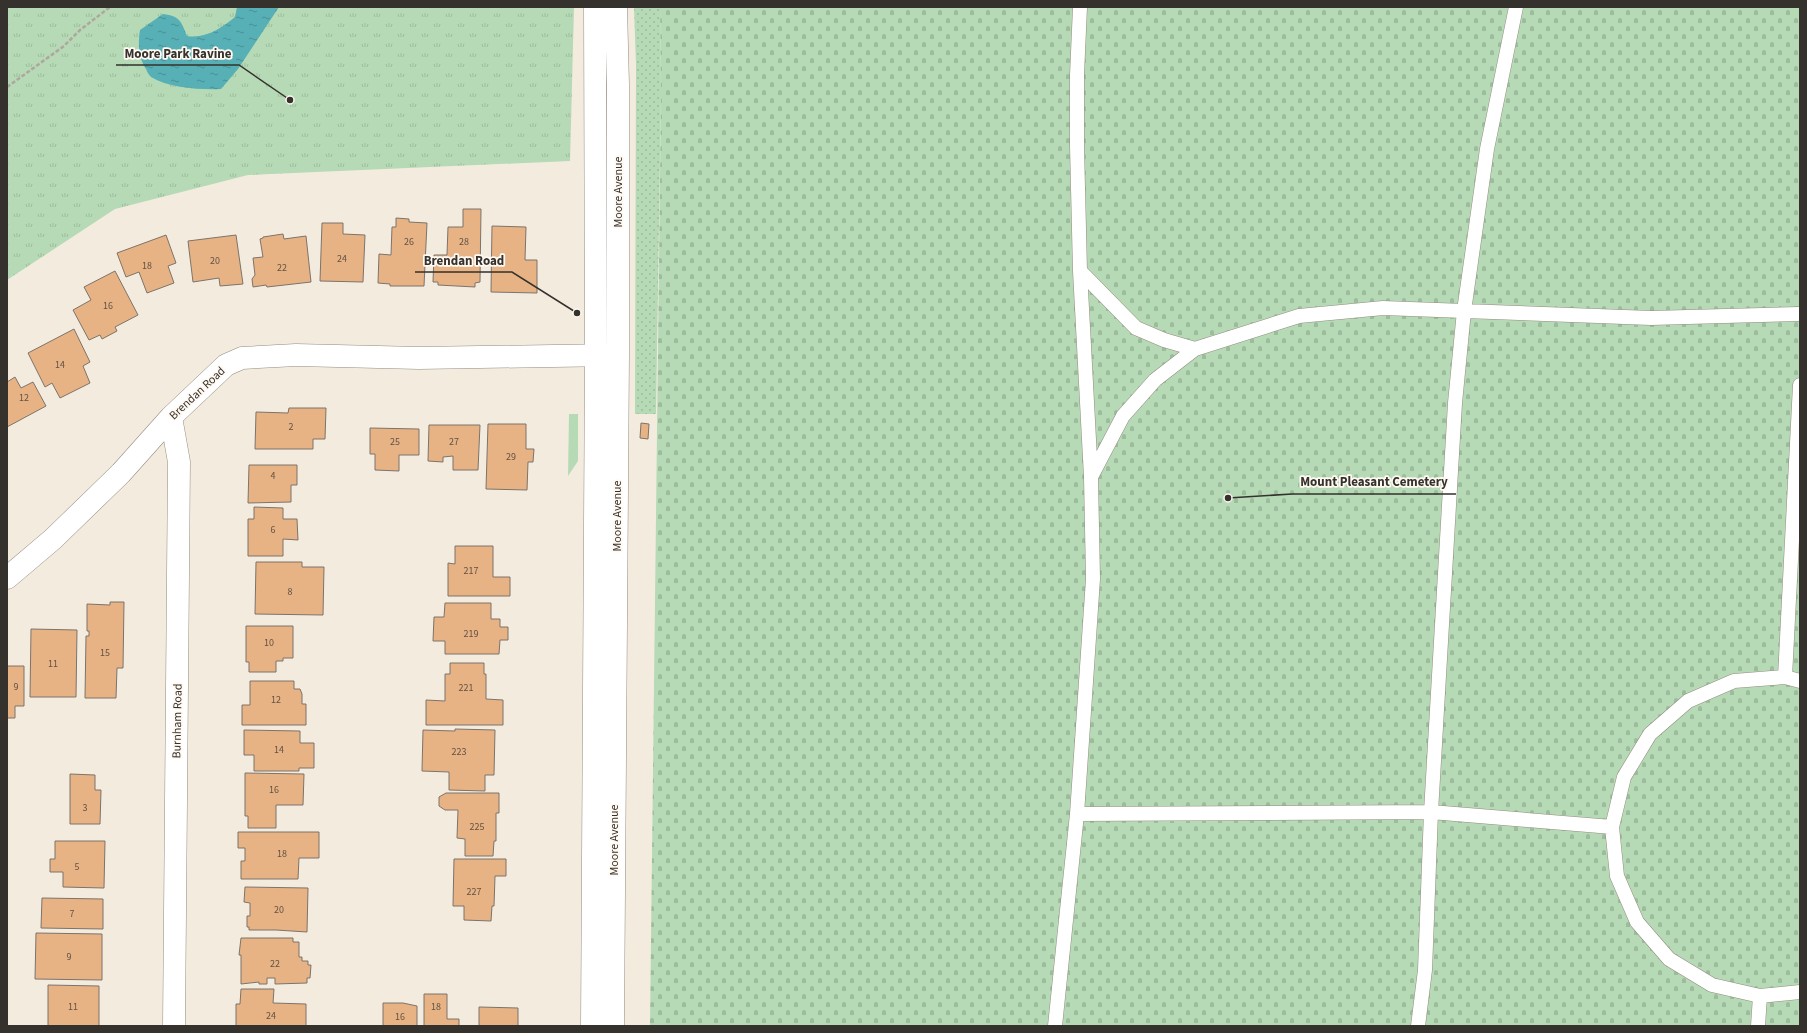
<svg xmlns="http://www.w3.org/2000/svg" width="1807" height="1033" font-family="'Source Sans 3',sans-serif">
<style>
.grass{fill:url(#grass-dots)}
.cemetery{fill:url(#cemetery-stones)}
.park{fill:url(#park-tufts)}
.garden{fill:#b5dab5}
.water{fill:url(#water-ripples)}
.building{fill:#e7b385;stroke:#7d736a}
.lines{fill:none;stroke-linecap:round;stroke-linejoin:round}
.service-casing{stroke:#948c81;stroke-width:15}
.minor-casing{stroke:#948c81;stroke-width:23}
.tertiary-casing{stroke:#948c81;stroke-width:23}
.path{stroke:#afa79e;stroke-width:2.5;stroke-dasharray:4 2;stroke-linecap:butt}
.service{stroke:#fff;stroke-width:14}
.minor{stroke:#fff;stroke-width:22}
.tertiary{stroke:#fff;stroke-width:22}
.labels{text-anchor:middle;stroke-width:3.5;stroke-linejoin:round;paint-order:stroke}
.number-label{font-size:10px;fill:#625243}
.street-label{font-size:12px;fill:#35312d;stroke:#fff9f2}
.leader{fill:none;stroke:#35312d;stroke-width:1.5}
.callout-dot{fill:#35312d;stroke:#fff9f2;stroke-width:1.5}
.callout-label{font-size:13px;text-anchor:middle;font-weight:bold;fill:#35312d;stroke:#fff9f2;stroke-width:3.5;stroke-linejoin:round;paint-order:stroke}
</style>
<defs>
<pattern id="grass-dots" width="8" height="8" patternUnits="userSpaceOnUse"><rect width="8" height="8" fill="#b5dab5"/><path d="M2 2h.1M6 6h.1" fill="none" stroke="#9cbc9c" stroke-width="1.8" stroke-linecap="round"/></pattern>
<pattern id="cemetery-stones" width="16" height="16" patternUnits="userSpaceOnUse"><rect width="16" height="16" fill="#b5dab5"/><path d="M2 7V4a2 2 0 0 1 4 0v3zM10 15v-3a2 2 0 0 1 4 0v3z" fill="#9cbc9c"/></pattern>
<pattern id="park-tufts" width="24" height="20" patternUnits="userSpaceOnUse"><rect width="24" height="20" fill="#b5dab5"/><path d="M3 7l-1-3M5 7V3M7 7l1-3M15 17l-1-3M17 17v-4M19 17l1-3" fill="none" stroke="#9cbc9c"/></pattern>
<pattern id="water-ripples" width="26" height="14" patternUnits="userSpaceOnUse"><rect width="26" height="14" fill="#57b0b5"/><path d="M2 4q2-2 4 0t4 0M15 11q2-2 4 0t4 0" fill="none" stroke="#499094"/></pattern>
</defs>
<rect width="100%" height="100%" fill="#f4ebdf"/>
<!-- grass -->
<path class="grass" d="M634,7H660L661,93L656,414H635L636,65Z"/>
<!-- cemetery -->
<path class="cemetery" d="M660,7H1800V1026H650L661,93Z"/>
<!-- park -->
<path class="park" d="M7,7H574L570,161L248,175L115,209L7,280Z"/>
<!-- garden -->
<path class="garden" d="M569,414H578V461L568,476Z"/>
<!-- water -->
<path class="water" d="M237,7H279L238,69L221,89C201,90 169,88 151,77C149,75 147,72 146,69C138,56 138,45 140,30L163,14C180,16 181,21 187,36C206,39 221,28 235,17Z"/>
<!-- building -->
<path class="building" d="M463,209H481L480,282L475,283V287L438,285V282H433L434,255H447L448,227H463Z
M396,218L409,219V222L427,223L424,286H390V284L378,283L379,254L391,255L392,227H396Z
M322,223H343V234L365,235L363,282L320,281Z
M492,226L526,227L525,260H537V293L491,292Z
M283,234L284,239L306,236L311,282L267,287L266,285L253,287L252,279L255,275L253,258L263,257L260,239L263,238V237Z
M166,235L176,263L168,266L174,283L147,293L139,272L126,277L117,253Z
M236,235L243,284L220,286L219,278L193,282L188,241Z
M115,271L138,315L115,327L117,331L102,339L100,335L89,340L73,310L91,300L84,287Z
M74,329L90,362L83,366L90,383L60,398L52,383L45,387L28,353Z
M15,377L21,388L33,382L46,406L7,427V382Z
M289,408H326L325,439H313V449H255L256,412L288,413Z
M641,423L649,424L648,439L640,438Z
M488,424H526V449H534L533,462H528L527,490L486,489Z
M429,425H480L478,470H453V456L443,457V462L428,461Z
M370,428L419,429V455H399V471L375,470V454H370Z
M249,465H297V485H291V502L248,503Z
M254,507L283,508V519H297L298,540L283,539V556H248V519H254Z
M455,546H493V577H510V596H448V563L455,564Z
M256,562H302V567H324L323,615L255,614Z
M110,602H124L123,668H117L116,698H85L86,636H89V631H87V604L110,605Z
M445,603H491V619H500V627H508V640H500L499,654H445V641H433L434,617H444Z
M246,626H293V658H283V661H276V672H249V662H246Z
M31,629L77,630L76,697H30Z
M450,663H484V674H486V699L503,700V725H426V700L445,701V674H450Z
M7,666H24V706H15V718H7Z
M250,681H294V689H300L302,694V704H306V725H242V705H250Z
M455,729L495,730L494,775H485V791L449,790V772L422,771L423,730L455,731Z
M244,730L300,731V743H314V768H299V771H254V755H244Z
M245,773L304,774L303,805H276V828H248V816H245Z
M70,774L95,775V790H101L100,824H70Z
M446,793H499V813H496V841H494L493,856H465V839L457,838L458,810H445L439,806V797Z
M238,832H319V858H299L298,879H241V861H245V848H238Z
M55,841H105L104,888L63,887V872H50V859H55Z
M454,859H506V876H495L494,906H492L491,921L464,920V906H453Z
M245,887L308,888L307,932L276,930H249V927H247V916H250V903L244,902Z
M42,898L103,899V929L41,928Z
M36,933L102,934V980L35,979Z
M241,938H293V942H299V957H302V961H308V965H311L310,978H307V983L275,984V978H267V984H259V982L241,984V955H239Z
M48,985L99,986V1026H48Z
M241,989H274L273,1003L306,1004V1026H236V1004H240Z
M424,994H447V1019H459V1026H424Z
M383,1003H403L417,1006V1026H383Z
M479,1007L518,1008V1026H479Z"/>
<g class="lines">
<defs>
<path id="service" d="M1080,271L1136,328L1164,340L1195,349L1299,316L1383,308L1651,318L1800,314
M1091,477L1123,416L1155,380L1195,349
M1785,677L1800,385
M1800,681L1785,677L1734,681L1688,701L1650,734L1624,777L1612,827L1617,876L1637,922L1669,959L1712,985L1760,996L1800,992
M1077,814L1431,812L1612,827
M1055,1026L1077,814L1093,579L1091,477L1080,271L1077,146V75L1080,7
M1418,1026L1425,970L1431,812L1455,403L1464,311L1487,149L1516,7
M1758,1026L1760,996"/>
<path id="minor" d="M171,417L179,462L174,1026
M7,578L53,539L121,473L171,417L226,365L242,358L296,355L419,358L614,355"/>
<path id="tertiary" d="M592,1026L596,356L595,7
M613,1026L618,355V85L616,7"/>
</defs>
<!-- service casing -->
<use href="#service" class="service-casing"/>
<!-- minor casing -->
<use href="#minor" class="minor-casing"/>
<!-- tertiary casing -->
<use href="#tertiary" class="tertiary-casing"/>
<!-- path -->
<path class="path" d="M7,87L64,46L80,30L110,7"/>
<!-- service -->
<use href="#service" class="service"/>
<!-- minor -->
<use href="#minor" class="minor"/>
<!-- tertiary -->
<use href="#tertiary" class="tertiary"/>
</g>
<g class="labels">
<!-- number labels -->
<g class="number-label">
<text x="409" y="245">26</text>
<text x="464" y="245">28</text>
<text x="342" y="262">24</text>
<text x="215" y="264">20</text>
<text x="147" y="269">18</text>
<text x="282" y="271">22</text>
<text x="108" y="309">16</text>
<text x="60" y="368">14</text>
<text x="24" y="401">12</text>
<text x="291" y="430">2</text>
<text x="395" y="445">25</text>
<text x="454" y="445">27</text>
<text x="511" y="460">29</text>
<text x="273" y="479">4</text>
<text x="273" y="533">6</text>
<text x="471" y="574">217</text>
<text x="290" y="595">8</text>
<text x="471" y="637">219</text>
<text x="269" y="646">10</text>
<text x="105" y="656">15</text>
<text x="53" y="667">11</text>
<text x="16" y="690">9</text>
<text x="466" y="691">221</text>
<text x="276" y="703">12</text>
<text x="279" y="753">14</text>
<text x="459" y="755">223</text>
<text x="274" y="793">16</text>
<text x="85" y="811">3</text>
<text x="477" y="830">225</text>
<text x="282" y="857">18</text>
<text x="77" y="870">5</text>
<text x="474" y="895">227</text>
<text x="279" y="913">20</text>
<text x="72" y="917">7</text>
<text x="69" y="960">9</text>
<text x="275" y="967">22</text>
<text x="73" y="1010">11</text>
<text x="436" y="1010">18</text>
<text x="271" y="1019">24</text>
<text x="400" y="1020">16</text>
</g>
<!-- street labels -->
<g class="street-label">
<text transform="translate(618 192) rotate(-90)" y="4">Moore Avenue</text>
<text transform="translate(197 393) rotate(-43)" y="4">Brendan Road</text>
<text transform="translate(617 516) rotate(-90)" y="4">Moore Avenue</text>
<text transform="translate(177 721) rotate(-89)" y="4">Burnham Road</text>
<text transform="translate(614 840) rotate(-90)" y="4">Moore Avenue</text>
</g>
</g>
<!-- callouts -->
<path class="leader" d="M290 100L239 65H116M577 313L512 272H415M1228 498L1292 494H1456"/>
<g class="callout-dot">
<circle cx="290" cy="100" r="4"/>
<circle cx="577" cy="313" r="4"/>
<circle cx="1228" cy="498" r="4"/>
</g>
<g class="callout-label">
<text x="178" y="58">Moore Park Ravine</text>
<text x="464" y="265">Brendan Road</text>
<text x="1374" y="486">Mount Pleasant Cemetery</text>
</g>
<!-- border -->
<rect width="1807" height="1033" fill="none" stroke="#35312d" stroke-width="16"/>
</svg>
